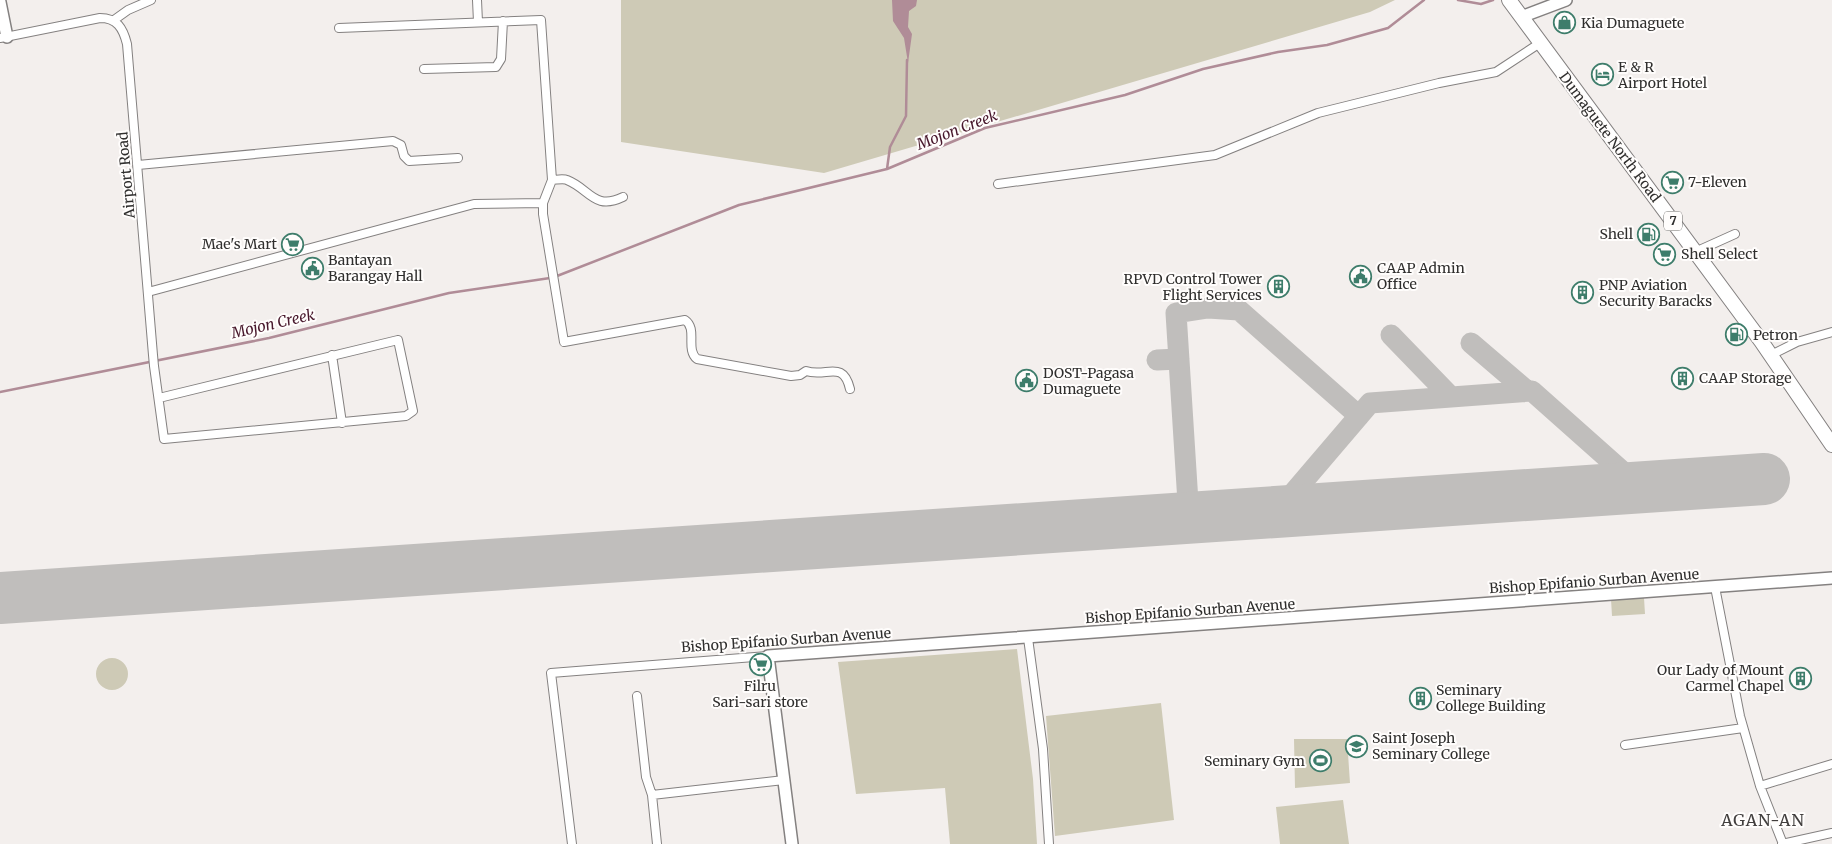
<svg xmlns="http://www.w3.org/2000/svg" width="1832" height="844" font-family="Merriweather,serif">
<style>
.green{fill:#cecab6}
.water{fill:#b08c97}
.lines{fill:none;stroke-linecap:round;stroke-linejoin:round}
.stream{stroke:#b08c97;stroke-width:2.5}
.taxiway{stroke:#c0bebc;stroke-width:21}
.runway{stroke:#c0bebc;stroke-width:52}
.street-casing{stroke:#848180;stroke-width:10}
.secondary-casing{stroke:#848180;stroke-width:14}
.highway-casing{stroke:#848180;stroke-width:16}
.street{stroke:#fff;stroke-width:8}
.secondary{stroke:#fff;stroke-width:11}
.highway{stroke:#fff;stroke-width:14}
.labels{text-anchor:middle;stroke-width:4;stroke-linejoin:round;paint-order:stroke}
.shield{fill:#fffdfc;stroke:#6d6c6b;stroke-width:1}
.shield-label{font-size:12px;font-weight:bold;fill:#2f2e2d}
.poi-label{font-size:14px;fill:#2f2e2d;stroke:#fffdfc;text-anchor:start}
.street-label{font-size:14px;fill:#2f2e2d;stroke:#fffdfc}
.water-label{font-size:15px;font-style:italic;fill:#48182c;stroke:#fffdfc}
.quarter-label{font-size:16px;letter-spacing:1px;fill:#423f3e;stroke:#fffdfc}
</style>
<rect width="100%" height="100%" fill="#f3efed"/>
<!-- green -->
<path class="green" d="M621,0H1395L1370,12L824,173L621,142Z
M1644,598L1645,614L1612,616L1611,599Z
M1017,649L1033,779L1037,844H950L945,788L856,794L838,662Z
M96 674a16 16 0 1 1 32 0a16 16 0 1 1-32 0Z
M1161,703L1174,820L1055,836L1046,716Z
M1294,739H1347L1350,783L1295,788Z
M1343,800L1349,844H1280L1276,807Z"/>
<!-- water -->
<path class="water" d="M892,0H917L916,6L909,11L908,27L912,34L908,63L904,38L893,21Z"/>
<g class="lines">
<!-- stream -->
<path class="stream" d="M1458,0L1481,4L1493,0
M887,169L890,147L906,116L907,60
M557,276L739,205L887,169L985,128L1125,95L1203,69L1278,52L1327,45L1388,28L1424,0
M0,392L269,338L449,293L550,278"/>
<!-- taxiway -->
<path class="taxiway" d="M1391,335L1451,397
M1471,343L1527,391
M1157,360L1179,359
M1277,512L1370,403L1532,391L1640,487
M1189,518L1176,313L1208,308L1239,310L1359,416"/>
<!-- runway -->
<path class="runway" d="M0,598L1764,479"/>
<defs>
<path id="street" d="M477,0L478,22
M114,20L128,10L151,0
M339,28L541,20L552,180L543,203V214L564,342L685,320C698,329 685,349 697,359L791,376L800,375L806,371C826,378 843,359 850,389
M0,38L100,18C117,18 123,28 127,44L153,355L154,366L164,439L406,416L413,411L398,340L159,398
M424,69L496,67L501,59L503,21
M138,165L393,141L401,145L404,156L409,161L458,158
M552,180C556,180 563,178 567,180C590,189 594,211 623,197
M998,184L1215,155L1318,113L1439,83L1496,72L1540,43
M1695,252L1735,234
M148,292L474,204L543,203
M332,355L342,423
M1771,355L1797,342L1832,332
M1715,587L1740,716L1760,786L1783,844
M1028,638L1043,749L1049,844
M637,696L646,777L652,795L657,844
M1625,745L1743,728
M1760,786L1832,764
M652,795L784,780
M572,844L551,673L768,656
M1782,844L1832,833"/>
<path id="secondary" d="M0,2L7,37
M1521,17L1566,0
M792,844L768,656L1832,578"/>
<path id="highway" d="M1509,0L1761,341L1832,445"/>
</defs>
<!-- street casing -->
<use href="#street" class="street-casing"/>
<!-- secondary casing -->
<use href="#secondary" class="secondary-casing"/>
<!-- highway casing -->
<use href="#highway" class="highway-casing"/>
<!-- street -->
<use href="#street" class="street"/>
<!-- secondary -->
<use href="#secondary" class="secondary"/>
<!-- highway -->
<use href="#highway" class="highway"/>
</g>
<!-- icons -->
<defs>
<symbol id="shop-ring" viewBox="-11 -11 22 22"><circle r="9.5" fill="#fffdfc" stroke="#3e7d6b" stroke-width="1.5"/><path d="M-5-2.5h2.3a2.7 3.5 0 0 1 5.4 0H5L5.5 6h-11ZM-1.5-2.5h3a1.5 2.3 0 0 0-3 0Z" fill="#3e7d6b"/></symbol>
<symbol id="hotel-ring" viewBox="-11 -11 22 22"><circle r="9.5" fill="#fffdfc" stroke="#3e7d6b" stroke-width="1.5"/><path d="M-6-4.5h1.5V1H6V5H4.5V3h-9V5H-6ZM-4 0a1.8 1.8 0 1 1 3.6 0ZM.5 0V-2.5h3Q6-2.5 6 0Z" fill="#3e7d6b"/></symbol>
<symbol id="supermarket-ring" viewBox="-11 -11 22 22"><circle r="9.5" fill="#fffdfc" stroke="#3e7d6b" stroke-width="1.5"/><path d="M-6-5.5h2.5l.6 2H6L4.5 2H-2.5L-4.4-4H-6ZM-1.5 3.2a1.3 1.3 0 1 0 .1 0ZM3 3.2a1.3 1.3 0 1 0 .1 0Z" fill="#3e7d6b"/></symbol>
<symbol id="fuel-ring" viewBox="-11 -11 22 22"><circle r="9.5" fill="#fffdfc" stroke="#3e7d6b" stroke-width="1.5"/><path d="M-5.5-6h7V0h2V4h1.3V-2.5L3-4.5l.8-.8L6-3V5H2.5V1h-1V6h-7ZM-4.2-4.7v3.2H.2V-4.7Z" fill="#3e7d6b"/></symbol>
<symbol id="civic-ring" viewBox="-11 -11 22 22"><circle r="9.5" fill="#fffdfc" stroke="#3e7d6b" stroke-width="1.5"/><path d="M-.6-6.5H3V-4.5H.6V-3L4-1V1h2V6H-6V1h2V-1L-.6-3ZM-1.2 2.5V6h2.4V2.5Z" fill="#3e7d6b"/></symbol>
<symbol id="building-ring" viewBox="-11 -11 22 22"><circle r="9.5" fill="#fffdfc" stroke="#3e7d6b" stroke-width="1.5"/><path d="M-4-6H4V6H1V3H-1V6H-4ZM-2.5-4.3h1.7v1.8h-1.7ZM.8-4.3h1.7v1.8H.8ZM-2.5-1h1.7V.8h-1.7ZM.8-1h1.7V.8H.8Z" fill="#3e7d6b"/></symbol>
<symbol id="university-ring" viewBox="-11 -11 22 22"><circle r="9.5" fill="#fffdfc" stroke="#3e7d6b" stroke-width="1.5"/><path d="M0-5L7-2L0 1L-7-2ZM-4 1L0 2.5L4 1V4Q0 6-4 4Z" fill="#3e7d6b"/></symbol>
<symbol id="stadium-ring" viewBox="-11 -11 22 22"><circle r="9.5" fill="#fffdfc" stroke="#3e7d6b" stroke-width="1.5"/><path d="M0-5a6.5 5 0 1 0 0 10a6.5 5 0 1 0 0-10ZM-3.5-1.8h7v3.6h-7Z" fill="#3e7d6b"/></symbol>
</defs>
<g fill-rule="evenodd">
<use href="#shop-ring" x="1552" y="10" width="25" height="25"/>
<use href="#hotel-ring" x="1590" y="62" width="25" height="25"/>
<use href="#supermarket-ring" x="1660" y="170" width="25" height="25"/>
<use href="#fuel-ring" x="1636" y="222" width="25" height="25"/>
<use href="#supermarket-ring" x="280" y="232" width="25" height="25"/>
<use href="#supermarket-ring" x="1652" y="242" width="25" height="25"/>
<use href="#civic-ring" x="300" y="256" width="25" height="25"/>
<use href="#civic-ring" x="1348" y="264" width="25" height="25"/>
<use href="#building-ring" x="1266" y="274" width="25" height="25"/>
<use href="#building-ring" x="1570" y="280" width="25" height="25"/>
<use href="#fuel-ring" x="1724" y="322" width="25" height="25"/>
<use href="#building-ring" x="1670" y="366" width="25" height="25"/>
<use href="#civic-ring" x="1014" y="368" width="25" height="25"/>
<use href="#supermarket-ring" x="748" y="652" width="25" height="25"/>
<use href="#building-ring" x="1788" y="666" width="25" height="25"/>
<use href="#building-ring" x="1408" y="686" width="25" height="25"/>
<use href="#university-ring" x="1344" y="734" width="25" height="25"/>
<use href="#stadium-ring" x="1308" y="748" width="25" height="25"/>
</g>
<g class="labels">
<!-- shield labels -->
<rect class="shield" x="1664" y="211.5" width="18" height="19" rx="4"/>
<g class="shield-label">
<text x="1673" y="225">7</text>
</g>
<!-- poi labels -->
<g class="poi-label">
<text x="1581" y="28">Kia Dumaguete</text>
<text x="1618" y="72">E &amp; R<tspan x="1618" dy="16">Airport Hotel</tspan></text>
<text x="1688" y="187">7-Eleven</text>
<text x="1633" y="239" text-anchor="end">Shell</text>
<text x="277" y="249" text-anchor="end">Mae's Mart</text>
<text x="1681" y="259">Shell Select</text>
<text x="328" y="265">Bantayan<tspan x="328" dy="16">Barangay Hall</tspan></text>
<text x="1377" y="273">CAAP Admin<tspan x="1377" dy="16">Office</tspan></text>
<text x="1262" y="284" text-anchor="end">RPVD Control Tower<tspan x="1262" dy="16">Flight Services</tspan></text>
<text x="1599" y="290">PNP Aviation<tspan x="1599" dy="16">Security Baracks</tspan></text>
<text x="1753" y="340">Petron</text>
<text x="1043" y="378">DOST-Pagasa<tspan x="1043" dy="16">Dumaguete</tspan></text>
<text x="1699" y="383">CAAP Storage</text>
<text x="1784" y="675" text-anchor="end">Our Lady of Mount<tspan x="1784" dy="16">Carmel Chapel</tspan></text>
<text x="760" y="691" text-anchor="middle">Filru<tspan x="760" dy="16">Sari-sari store</tspan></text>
<text x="1436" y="695">Seminary<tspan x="1436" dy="16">College Building</tspan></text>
<text x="1372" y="743">Saint Joseph<tspan x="1372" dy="16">Seminary College</tspan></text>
<text x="1305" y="766" text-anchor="end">Seminary Gym</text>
</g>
<!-- street labels -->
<g class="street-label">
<text transform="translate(1610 137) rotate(53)" y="5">Dumaguete North Road</text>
<text transform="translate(126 175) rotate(-95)" y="5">Airport Road</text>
<text transform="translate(1594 581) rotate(-4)" y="5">Bishop Epifanio Surban Avenue</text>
<text transform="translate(1190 611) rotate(-4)" y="5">Bishop Epifanio Surban Avenue</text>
<text transform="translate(786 640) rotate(-4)" y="5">Bishop Epifanio Surban Avenue</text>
</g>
<!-- water labels -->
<g class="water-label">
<text transform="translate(957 130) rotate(-21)" y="5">Mojon Creek</text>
<text transform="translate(273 324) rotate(-13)" y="5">Mojon Creek</text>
</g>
<!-- quarter labels -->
<g class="quarter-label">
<text x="1763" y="826">AGAN-AN</text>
</g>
</g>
</svg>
